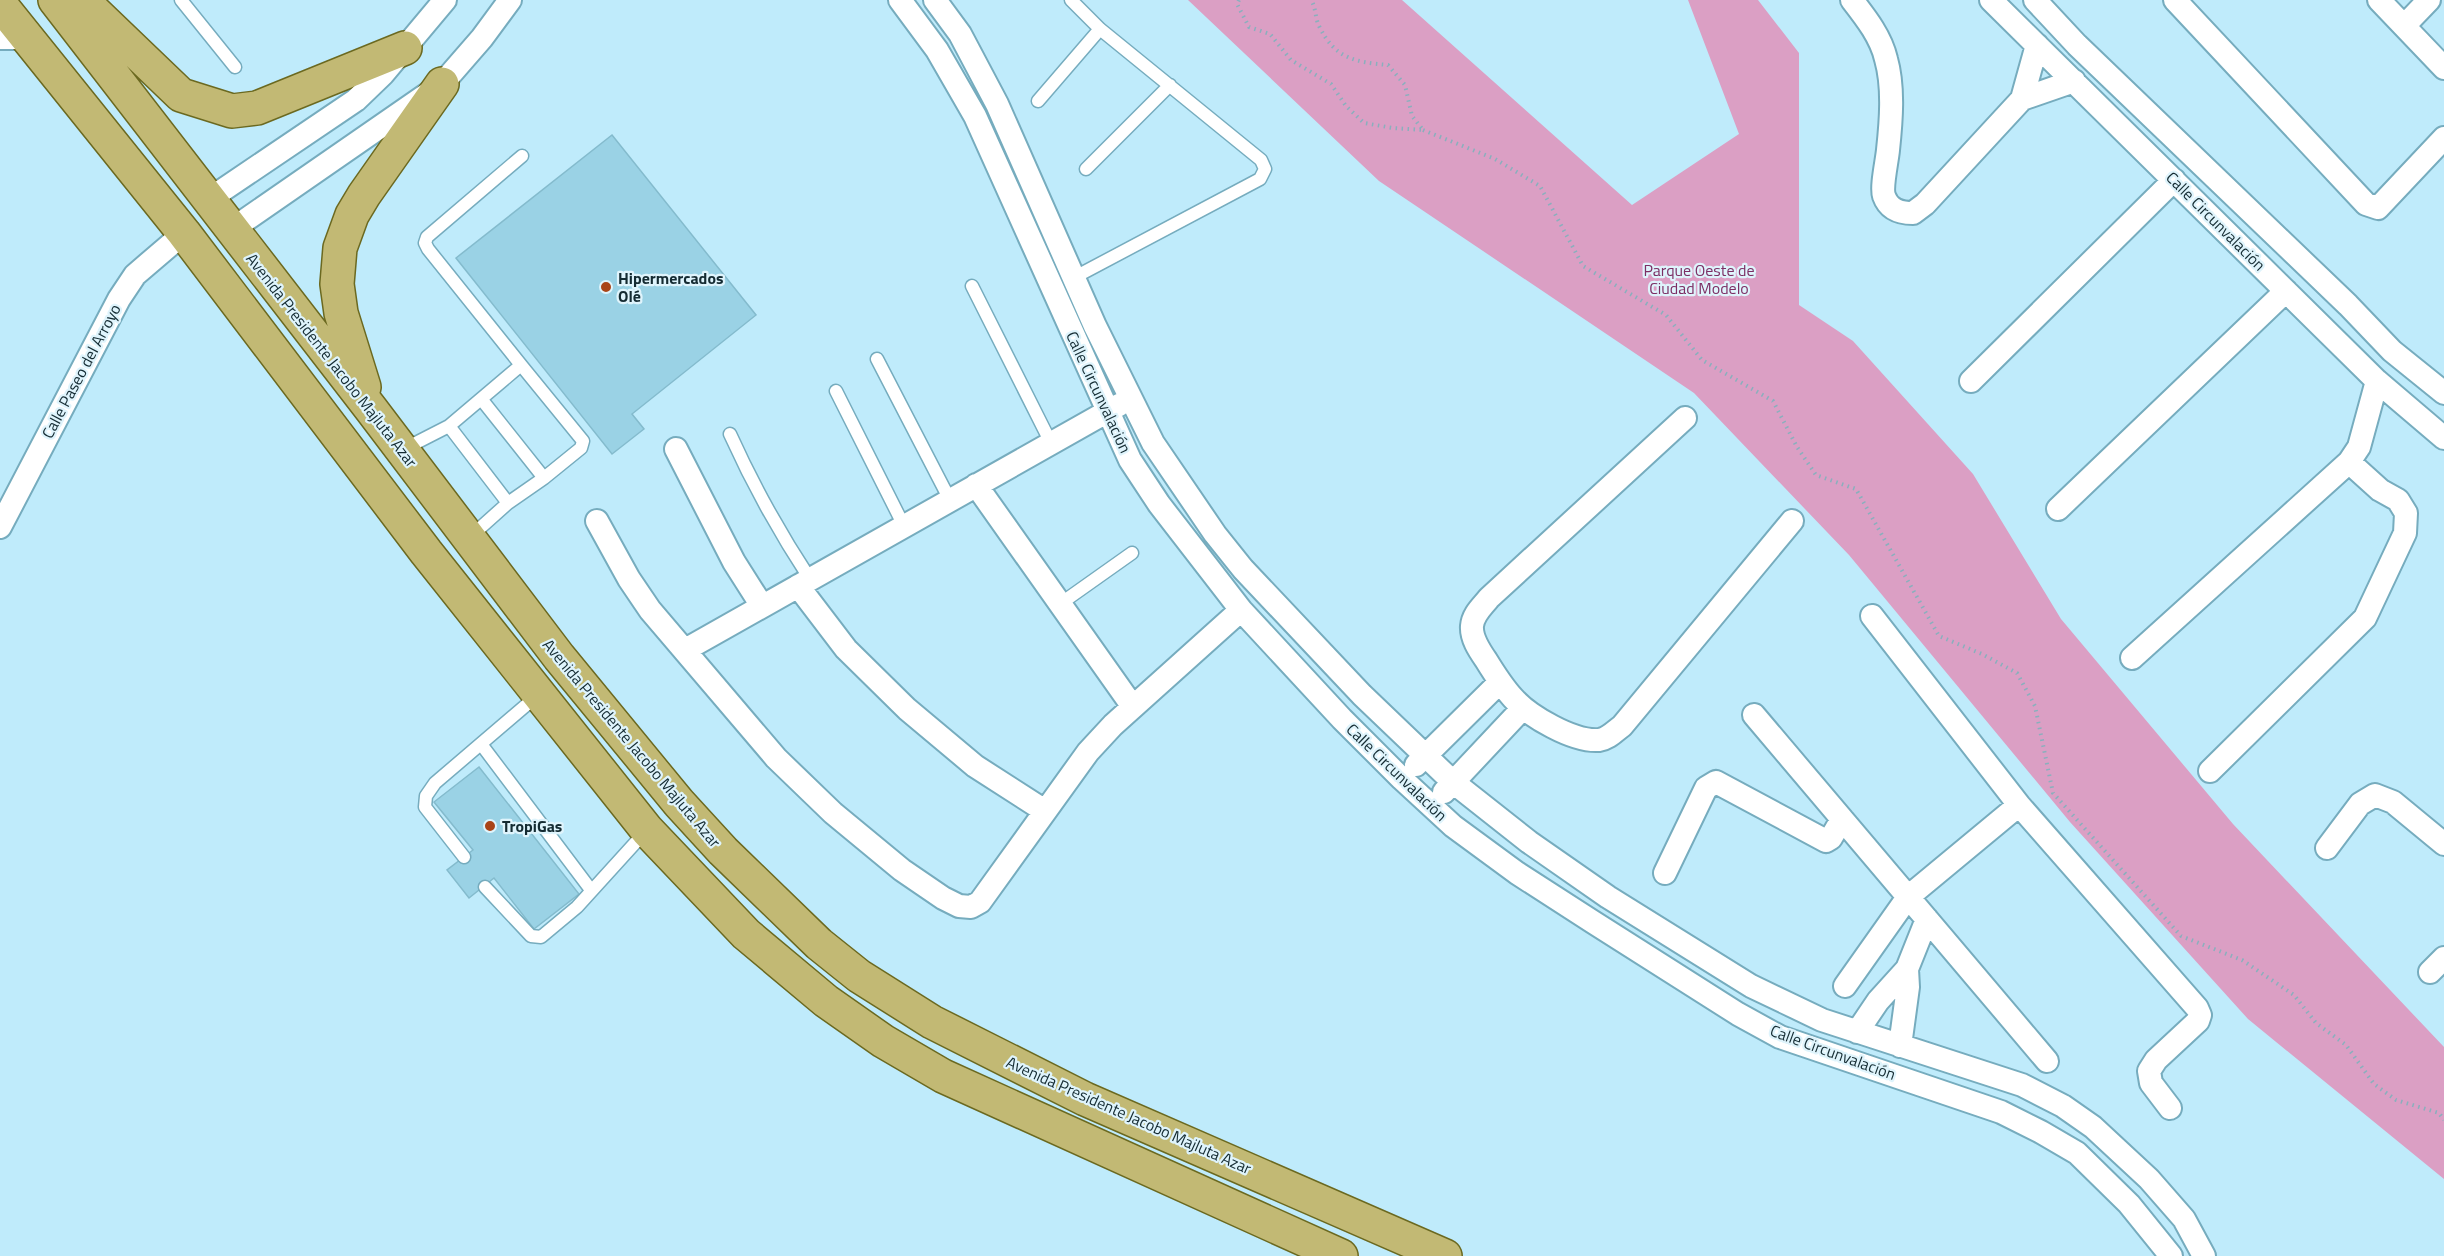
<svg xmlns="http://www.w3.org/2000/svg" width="2444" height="1256" font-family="'Titillium Web',sans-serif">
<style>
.green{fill:#db9fc4}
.building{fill:#9ad2e5;stroke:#84bbcd;stroke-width:1.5}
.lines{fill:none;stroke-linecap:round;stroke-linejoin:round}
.service-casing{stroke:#76acbe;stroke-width:15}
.minor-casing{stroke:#76acbe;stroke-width:26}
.primary-casing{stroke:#6b6920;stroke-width:36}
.path{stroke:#8aafbd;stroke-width:4;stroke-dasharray:1.5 4.5;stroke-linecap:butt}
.service{stroke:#fff;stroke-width:12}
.minor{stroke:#fff;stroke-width:22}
.primary{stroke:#c2b974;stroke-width:33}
.poi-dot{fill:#a94417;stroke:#dff4fc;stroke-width:2}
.labels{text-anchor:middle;stroke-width:4.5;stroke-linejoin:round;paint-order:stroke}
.street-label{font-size:16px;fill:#142b32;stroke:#dff4fc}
.park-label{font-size:16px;fill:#7c2e64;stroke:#dff4fc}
.poi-label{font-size:16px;font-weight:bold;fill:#142b32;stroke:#dff4fc;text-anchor:start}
</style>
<rect width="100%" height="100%" fill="#bfebfb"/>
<!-- green -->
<path class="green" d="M1188,0H1402L1632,205L1739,134L1688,0H1758L1799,53V305L1853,341L1973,474L2061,619L2233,824L2444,1047V1179L2248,1019L2070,822L1849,555L1694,393L1379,181Z"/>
<!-- building -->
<path class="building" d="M612,135L756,315L632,414L644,429L612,454L456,258Z
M479,767L579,894L534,929L494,878L469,898L447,870L473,850L434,802Z"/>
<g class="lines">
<defs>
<path id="service" d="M181,0L235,67
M1071,0L1100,29L1261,160L1265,169L1260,179L1075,277
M1038,101L1100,29
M1086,169L1170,85
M972,286L1051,443
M877,359L950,500
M521,365L428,249L425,243L427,237L522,156
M836,391L904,526
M482,400L544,478
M449,426L508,503
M730,434C753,485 779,532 810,579
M404,449L449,426L521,365L583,441L581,448L544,478L508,503L470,537
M1060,604L1132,553
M481,744L591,890
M464,857L425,807L426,796L435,783L538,695
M485,887L531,936L541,937L577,907L646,831"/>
<path id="minor" d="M900,0L937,50L975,116L1130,460L1159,504L1241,610L1342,719L1402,779L1453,826L1517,873L1593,922L1738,1014L1780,1037L2001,1112L2041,1132L2077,1153L2129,1204L2171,1256
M935,0L960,34L997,104L1095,326L1153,443L1215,534L1243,569L1362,695L1453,782L1529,842L1608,897L1751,986L1822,1020L2022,1085L2063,1106L2093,1127L2149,1179L2184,1219L2204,1256
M1852,0C1866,18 1881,37 1886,59C1894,87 1891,122 1888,150C1887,161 1881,187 1884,196C1889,210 1900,213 1913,213L1925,204L2022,99L2037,45
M1991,0L2377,381L2444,438
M2035,0L2077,45L2348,305L2392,351L2444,393
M2175,0L2366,204L2378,208L2444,138
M2379,0L2444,68
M2404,26L2429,0
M0,38H27
M2022,99L2074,81
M208,200L356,100L383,74L445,0
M231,230L442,84L482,38L510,0
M1971,381L2174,180
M1685,418L1489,598C1482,607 1473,614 1472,626C1471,638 1479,650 1486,660C1494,673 1502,686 1513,698C1529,716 1573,742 1599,740C1608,739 1615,731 1622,726L1792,521
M676,449L734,562L762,606
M976,485L1133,707
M2058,509L2286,291
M597,521L629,579L650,610L776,758L833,813L902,870L943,898L959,906L971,907L980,902L1088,752L1113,725L1241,610
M0,527L119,299L135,275L184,233
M798,586L846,649L907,709L975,766L1045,811
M1872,616L2019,805L2197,1008L2200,1015L2198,1021L2156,1060L2149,1071L2151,1083L2170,1108
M685,650L1119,405
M2132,658L2349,462L2359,447L2377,381
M1754,715L2047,1061
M1416,765L1500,682
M2210,771L2365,618L2405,533L2406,513L2398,500L2380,490L2349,462
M1444,792L1523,708
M2327,848L2360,804L2375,795L2393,802L2444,844
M1665,873L1706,788L1716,782L1826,841L1831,838L1842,819
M2430,972L2444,958
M1845,986L1908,897L2019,805
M1857,1032L1878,1001L1907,969L1927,919
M1900,1046L1908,987L1907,969"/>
<path id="primary" d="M55,0L371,409L559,657L679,803L723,851L819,944L859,976L932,1022L1085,1099L1445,1256
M82,0L181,95L232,111L257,108L405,48
M0,4L184,233L426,552L647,830L746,934L826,1001L883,1041L943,1076L1341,1256
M364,387L341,313L337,284L340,248L352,215L364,195L442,84"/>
</defs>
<!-- service casing -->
<use href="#service" class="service-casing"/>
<!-- minor casing -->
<use href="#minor" class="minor-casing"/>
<!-- primary casing -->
<use href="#primary" class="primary-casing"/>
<!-- path -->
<path class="path" d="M1239,0L1237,4L1249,27L1270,34L1291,60L1331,84L1346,106L1364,123L1393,128L1423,130L1412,116L1405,85L1388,65C1355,62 1335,59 1319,26C1315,18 1316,7 1311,0
M1423,130L1495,159L1540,186L1583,266L1666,315L1702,360L1773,401L1797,447L1816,475L1856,489L1939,636L1982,654L2017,673L2035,706L2053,793L2181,936L2242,960L2294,995L2316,1023L2346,1045L2374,1084L2396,1100L2439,1113L2444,1120"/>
<!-- service -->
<use href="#service" class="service"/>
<!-- minor -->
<use href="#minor" class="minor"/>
<!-- primary -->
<use href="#primary" class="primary"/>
</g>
<!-- markers -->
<g class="poi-dot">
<circle cx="606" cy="287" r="6"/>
<circle cx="490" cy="826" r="6"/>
</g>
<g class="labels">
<!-- street labels -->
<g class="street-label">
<text transform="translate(2216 221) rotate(45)" y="6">Calle Circunvalación</text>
<text transform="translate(332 360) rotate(52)" y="6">Avenida Presidente Jacobo Majluta Azar</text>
<text transform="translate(81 371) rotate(-62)" y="6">Calle Paseo del Arroyo</text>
<text transform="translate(1099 392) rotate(65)" y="6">Calle Circunvalación</text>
<text transform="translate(632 743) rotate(50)" y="6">Avenida Presidente Jacobo Majluta Azar</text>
<text transform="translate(1397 772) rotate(44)" y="6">Calle Circunvalación</text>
<text transform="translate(1833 1052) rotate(20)" y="6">Calle Circunvalación</text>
<text transform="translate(1129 1115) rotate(24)" y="6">Avenida Presidente Jacobo Majluta Azar</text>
</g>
<!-- park labels -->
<g class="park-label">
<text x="1699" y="276">Parque Oeste de<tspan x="1699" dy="18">Ciudad Modelo</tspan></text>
</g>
<!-- poi labels -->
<g class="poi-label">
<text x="618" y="284">Hipermercados<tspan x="618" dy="18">Olé</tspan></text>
<text x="502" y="832">TropiGas</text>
</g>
</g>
</svg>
